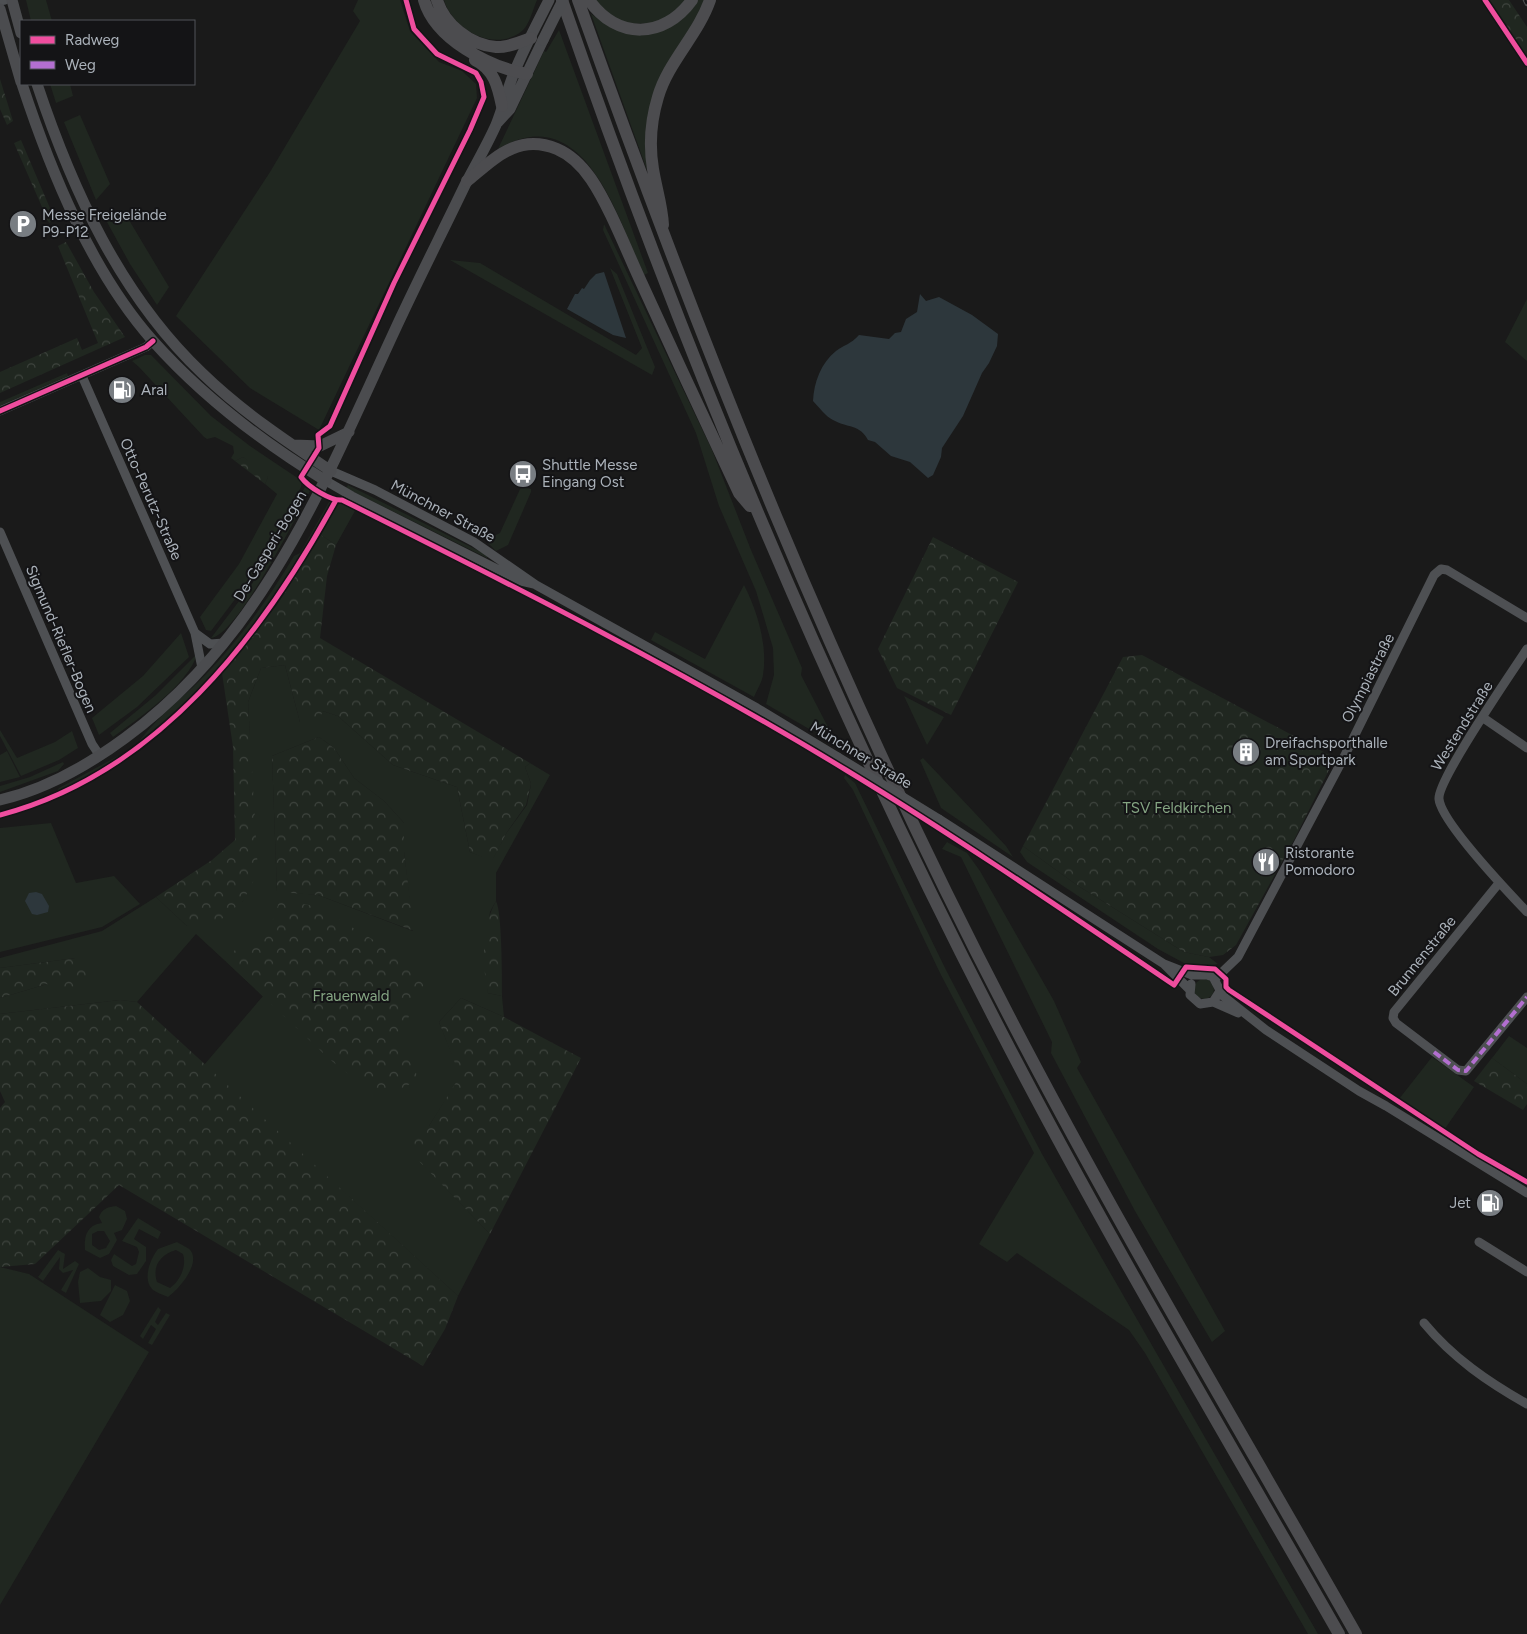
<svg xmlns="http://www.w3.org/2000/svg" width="1527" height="1634" font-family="Figtree,sans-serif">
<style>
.grass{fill:#202720;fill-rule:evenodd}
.forest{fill:url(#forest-crowns)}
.water{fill:#2d373c}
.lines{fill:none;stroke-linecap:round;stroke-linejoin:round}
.minor{stroke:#4e5053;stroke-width:9}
.major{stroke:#4b4c4f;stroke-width:11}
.highway{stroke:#4c4c4f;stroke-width:12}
.rail-casing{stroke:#4e5051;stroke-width:4.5}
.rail{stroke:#141416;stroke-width:2.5;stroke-dasharray:8;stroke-linecap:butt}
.minor-bridge{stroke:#4e5053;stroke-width:9}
.major-bridge{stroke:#4b4c4f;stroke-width:11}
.quiet{stroke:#b36fd0;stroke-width:4;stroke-dasharray:8 4;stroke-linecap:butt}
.cycleway-casing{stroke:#141416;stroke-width:8}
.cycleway{stroke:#ef4d9e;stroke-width:5}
.labels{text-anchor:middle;stroke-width:4;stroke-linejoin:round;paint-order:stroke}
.poi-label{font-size:15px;fill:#abb2ba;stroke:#141416;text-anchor:start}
.street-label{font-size:15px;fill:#abb2ba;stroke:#141416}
.park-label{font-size:15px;fill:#85a583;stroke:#141416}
</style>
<defs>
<pattern id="forest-crowns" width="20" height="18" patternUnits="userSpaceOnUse" patternTransform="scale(1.25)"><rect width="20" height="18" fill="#202720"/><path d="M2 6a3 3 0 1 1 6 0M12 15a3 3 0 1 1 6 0" fill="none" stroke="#3e443e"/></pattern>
</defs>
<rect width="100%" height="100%" fill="#1a1a1a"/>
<!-- grass -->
<path class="grass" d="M26,0H46L52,21H31Z
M358,0H400L410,31L439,62L462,71L476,84L477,98L319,430L250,388L176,316L270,172L360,21L353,11Z
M444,0H537C533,9 529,26 522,31C495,53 453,30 444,0Z
M593,0H691L662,23L623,24Z
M698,0H705L702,10L670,63L647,170L591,14C629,41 672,42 698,0Z
M559,30L648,273L644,275C617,216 584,98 498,149L544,51L546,52Z
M50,84H70L73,96L56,103Z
M80,115L110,184L96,200L64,122Z
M123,210L169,287L157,305L130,264L107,222Z
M604,224L712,450L751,550L802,668L801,675L829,729L823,737L766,704L774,675L773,648L756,591L719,506L696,433L603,230Z
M450,260L480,263L636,355L642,348L610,268L617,274L655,367L652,375Z
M1527,299V361L1505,342Z
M145,355H151L211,416L250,446L302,481L301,487L254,574L211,631L206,630L200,617L239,564L277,494L265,484L268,477L243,457L235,461L231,458L234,453L233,446L215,437L207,439L204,437L139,367L132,361Z
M67,373L68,376L0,406V402Z
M348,485L485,554L488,555L487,558L346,488Z
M305,487L311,489C297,515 237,636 211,638L252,584Z
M521,487L531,489V492L508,545L496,551L485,540L500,533Z
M332,500C332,509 322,521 318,530C274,613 211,680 142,743L140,740C160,714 188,694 210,670C243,635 270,596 294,556L300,553L329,502Z
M341,503L356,509L336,545L321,535L337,505Z
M744,585C757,610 768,646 763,675C762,682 757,690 754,697L651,640L655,632L705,659Z
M181,633L189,657L137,707L99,735L92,718L143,676Z
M197,654C189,684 138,719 113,737L110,733L156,695Z
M285,665L300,722L323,711L338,716L393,765L457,787L470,852L492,860L507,832L527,805L531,784L525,767L530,763L550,775L496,873V901L490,912L485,954L488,993L502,996L504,1017L461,998L439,1022L461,1076L429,1126L417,1158L490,1234L458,1296L204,1065L263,996L196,934L137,1002L120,1000L0,1014V998L47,984L76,958L0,968V958L102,931L156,897L187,926L243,901L250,739L248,702L261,668ZM319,737L334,748L354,778L384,801L404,823V852L413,931L318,895L277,891L272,756Z
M904,696L944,717L927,745Z
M0,730L17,758L55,742L72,731L78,748L59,760L21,776L0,736Z
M7,751L20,777L0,782V755Z
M118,756L120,759L88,779L53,796L59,788Z
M923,758L1006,846L1013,857L941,808L920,760Z
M63,762L64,764L58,771L0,792V786L30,777Z
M845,775L855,783L946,970L1042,1154L1318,1634H1308L1145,1353L1129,1330L1017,1253L1007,1262L979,1244L1034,1153L940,973L853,790L844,778Z
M51,823L76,883L114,876L140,904L102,927L0,952V828Z
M947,842L967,853L980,871L1054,1001L1081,1062L1077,1068L1225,1331L1212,1342L1135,1211L1051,1053L1052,1042L961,857L942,849Z
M1023,846L1077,885L1184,952L1209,957L1218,964L1196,968L1184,963L1158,949L1027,862L1020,852Z
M1194 989a10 10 0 1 1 20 0a10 10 0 1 1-20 0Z
M1509,1036L1527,1048V1084L1492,1058Z
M1432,1057L1474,1087L1444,1130L1399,1099Z
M116,1206L125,1211L127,1219L122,1230L114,1233L117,1240L109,1254L100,1258L85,1250C84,1236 87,1225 102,1223L99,1217C102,1209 107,1207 116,1206ZM98,1231H104L110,1241L106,1248L99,1250L92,1245V1234Z
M138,1218L161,1232L158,1239L139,1229L134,1239L146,1247V1261L137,1274L129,1275L113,1266L111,1260L114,1254L132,1266L136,1264L139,1252L137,1247L122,1241Z
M177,1242C181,1245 188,1247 191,1251C200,1265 179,1289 168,1297C164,1295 157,1293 153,1290C142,1280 150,1259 158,1249ZM176,1250L183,1254C187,1266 180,1281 170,1288L157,1282C152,1266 160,1255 176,1250Z
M58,1250L65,1254L63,1269L75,1261L79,1264L66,1293L61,1290L73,1270L63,1273L59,1269L60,1257L43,1281L38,1277Z
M0,1267L29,1274L149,1352L0,1605Z
M88,1268L100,1277L111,1280V1291L101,1301L80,1303L78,1282L80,1272Z
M115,1285L127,1291L130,1301L123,1315L110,1322L100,1315Z
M158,1307L161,1310L155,1322L158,1325L166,1313L170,1315L152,1345L148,1343L156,1329L151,1325L143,1339L140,1336Z"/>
<!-- forest -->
<path class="forest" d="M1489,0H1509L1527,27V57Z
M0,79L13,121L7,125L0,109Z
M21,140L55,220L49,223L14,143Z
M66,242L94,292L125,337L0,393V372L77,338L82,350L98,343L58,246Z
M243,457L264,471L268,477L265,484L235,461Z
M321,535L336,545L327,576L320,638L530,763L525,767L531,784L526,805L507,832L492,861L470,852L457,787L393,765L338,716L323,711L318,721L300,722L285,665L261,668L248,702L258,872L243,901L217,923L187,926L156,897L212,860L235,840L233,747L222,673L277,605Z
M933,537L1018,582L951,715L897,688L878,649Z
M1142,655L1335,758L1294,840L1236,945L1223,955L1209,957L1184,952L1077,885L1023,846L1123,657Z
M319,737L334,748L354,778L384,801L404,823V852L414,931L318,895L277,892L272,756Z
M279,901L309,905L325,911L407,960L424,984L398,1040L417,1075C409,1092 384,1094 367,1085C342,1073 321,1051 301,1032C277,1010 253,987 229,964L228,956C254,933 269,943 279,901Z
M496,901C502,912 502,979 502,996L488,993C482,964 481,928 496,901Z
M76,958L97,973L68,992L47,984L0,998V968Z
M461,998L504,1017L581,1058L490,1234L416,1158L413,1133L429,1126L460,1076L439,1022Z
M120,1000L137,1002L458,1296L445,1329L423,1366L119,1185L35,1264L0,1267V1108L5,1102L0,1091V1014Z
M1492,1058L1527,1084V1104L1523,1110L1474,1081Z"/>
<!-- water -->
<path class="water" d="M604,272L626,338L613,335L567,309L575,294H578L582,288L584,289L590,280L596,274Z
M920,294L926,301L939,297L972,315L998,334L997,346L989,363L982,373L963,416L942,448L941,457L933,475L928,478L910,462L891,456L875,442L868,440C860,424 847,428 833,420C825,416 819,407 813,401C814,382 821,363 836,351C845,344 850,345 859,335L889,339L895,333L901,332L906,319L917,312Z
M36,892L42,894L49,906L48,912L37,915L32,914L25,901L29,893Z"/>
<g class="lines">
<!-- minor -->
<path class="minor" d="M0,1L5,0
M82,376L195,633L202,668
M0,411L146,347L153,341
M331,471L375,490L474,542L536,585L757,708L838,757
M326,481L352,496L521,581L534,584
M0,532L92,744L100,756
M195,633L210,644L224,643
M1527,649C1513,671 1437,780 1439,799C1441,822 1509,893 1527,912
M1482,717L1527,748
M939,819L1164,964L1189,989
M1499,883L1394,1012L1393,1018L1396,1023L1458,1070L1466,1071L1527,997
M1164,964L1192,975H1207L1213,977L1223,996L1266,1030L1359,1091L1386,1106L1527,1193
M1215,979L1238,957L1343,759L1434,575L1441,569L1447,570L1527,618
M1191,984L1190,995L1200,1004L1213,1002L1220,991
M1213,1002L1238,1013
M1479,1242L1527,1272
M1424,1323C1453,1358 1488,1382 1527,1404"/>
<!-- major -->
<path class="major" d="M12,0L21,33
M0,9L21,82
M22,84C51,172 91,271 153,341C203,397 262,442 326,481
M37,84C72,189 120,295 202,373C241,411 286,441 331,471
M498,122L510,109L543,40
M294,445L320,446L349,432
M0,800C47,789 87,766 125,738C264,636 324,483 394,332C417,282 442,233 466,183C476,164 487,145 496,125C503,108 507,90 514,73C524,48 537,24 549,0"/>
<!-- highway -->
<path class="highway" d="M424,0C435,39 489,67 527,74
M437,0C444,24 470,45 496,47C507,48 520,42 531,38
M562,0C683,351 826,693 996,1022C1103,1230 1223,1431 1339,1634
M578,0C701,346 838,688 1008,1014C1117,1224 1239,1428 1356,1634
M589,0C617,40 664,39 692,0
M475,60C494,69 498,87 502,106
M467,181C495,158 518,133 557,149C571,155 582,166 591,179C610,207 627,252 642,284C674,354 706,423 739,493L750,506
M663,225C662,205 656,188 653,169C649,145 651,120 658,97C668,62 698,35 710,0"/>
<defs>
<path id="rail" d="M1525,0L1527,4"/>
</defs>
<!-- rail casing -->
<use href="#rail" class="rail-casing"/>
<!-- rail -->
<use href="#rail" class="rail"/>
<!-- minor-bridge -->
<path class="minor-bridge" d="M838,757L939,819"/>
<!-- major-bridge -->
<path class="major-bridge" d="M543,40L563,0"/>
<!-- quiet -->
<path class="quiet" d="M1434,1052L1458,1070L1466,1071L1527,997"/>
<defs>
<path id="cycleway" d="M406,0L414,29L437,54L476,73L481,82L484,97L470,130L394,283L330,426L318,435L319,448L301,477C308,487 331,501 342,500C512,585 683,671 846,770C958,838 1066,912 1174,985L1186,967L1215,969L1226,979V987L1229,990L1478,1154L1527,1182
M1485,0L1527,63
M0,411L146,347L153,341
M0,815C157,774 262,636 336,500"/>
</defs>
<!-- cycleway casing -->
<use href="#cycleway" class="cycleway-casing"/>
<!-- cycleway -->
<use href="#cycleway" class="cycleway"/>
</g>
<!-- icons -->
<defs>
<symbol id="parking-disc" viewBox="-11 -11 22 22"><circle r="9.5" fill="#787d82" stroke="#141416"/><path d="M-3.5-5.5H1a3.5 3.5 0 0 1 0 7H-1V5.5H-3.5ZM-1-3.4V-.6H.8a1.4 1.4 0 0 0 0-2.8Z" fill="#fff"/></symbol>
<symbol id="fuel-disc" viewBox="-11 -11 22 22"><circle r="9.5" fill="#787d82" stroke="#141416"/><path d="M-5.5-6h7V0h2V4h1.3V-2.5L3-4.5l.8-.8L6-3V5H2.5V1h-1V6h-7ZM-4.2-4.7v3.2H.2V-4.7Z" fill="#fff"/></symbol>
<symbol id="bus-disc" viewBox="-11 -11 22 22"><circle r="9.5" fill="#787d82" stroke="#141416"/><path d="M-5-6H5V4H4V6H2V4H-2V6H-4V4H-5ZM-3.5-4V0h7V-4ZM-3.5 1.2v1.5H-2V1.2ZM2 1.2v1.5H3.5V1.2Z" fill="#fff"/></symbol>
<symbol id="building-disc" viewBox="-11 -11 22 22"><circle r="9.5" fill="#787d82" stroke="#141416"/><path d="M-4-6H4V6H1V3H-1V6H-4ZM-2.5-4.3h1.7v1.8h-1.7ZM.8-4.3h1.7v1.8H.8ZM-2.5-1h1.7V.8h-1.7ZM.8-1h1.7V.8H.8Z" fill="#fff"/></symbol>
<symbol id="restaurant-disc" viewBox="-11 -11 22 22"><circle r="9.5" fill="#787d82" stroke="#141416"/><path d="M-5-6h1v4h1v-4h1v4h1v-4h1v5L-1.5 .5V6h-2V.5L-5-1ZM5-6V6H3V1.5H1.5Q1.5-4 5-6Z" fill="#fff"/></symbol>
</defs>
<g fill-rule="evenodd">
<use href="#parking-disc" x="7" y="208" width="32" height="32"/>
<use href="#fuel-disc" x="106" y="374" width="32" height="32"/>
<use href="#bus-disc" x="507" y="458" width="32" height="32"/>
<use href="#building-disc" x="1230" y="736" width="32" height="32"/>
<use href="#restaurant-disc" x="1250" y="846" width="32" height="32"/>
<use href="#fuel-disc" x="1474" y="1187" width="32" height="32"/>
</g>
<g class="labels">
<!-- poi labels -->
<g class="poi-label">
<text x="42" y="220">Messe Freigelände<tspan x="42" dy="17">P9-P12</tspan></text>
<text x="141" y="395">Aral</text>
<text x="542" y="470">Shuttle Messe<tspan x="542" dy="17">Eingang Ost</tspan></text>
<text x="1265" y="748">Dreifachsporthalle<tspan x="1265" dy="17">am Sportpark</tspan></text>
<text x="1285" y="858">Ristorante<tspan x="1285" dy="17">Pomodoro</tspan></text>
<text x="1471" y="1208" text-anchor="end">Jet</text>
</g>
<!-- street labels -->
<g class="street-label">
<text transform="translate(151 499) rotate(66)" y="5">Otto-Perutz-Straße</text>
<text transform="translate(443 511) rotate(28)" y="5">Münchner Straße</text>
<text transform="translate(270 546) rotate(-59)" y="5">De-Gasperi-Bogen</text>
<text transform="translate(61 639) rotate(67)" y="5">Sigmund-Riefler-Bogen</text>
<text transform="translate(1368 678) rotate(-63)" y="5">Olympiastraße</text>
<text transform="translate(1462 726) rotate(-58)" y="5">Westendstraße</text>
<text transform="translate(861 755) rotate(31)" y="5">Münchner Straße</text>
<text transform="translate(1422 956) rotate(-51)" y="5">Brunnenstraße</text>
</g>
<!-- park labels -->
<g class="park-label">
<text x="1177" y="813">TSV Feldkirchen</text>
<text x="351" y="1001">Frauenwald</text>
</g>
</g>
<!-- legend -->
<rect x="20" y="20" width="175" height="65" fill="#141416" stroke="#505358"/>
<rect x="30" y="36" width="25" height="8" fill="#ef4d9e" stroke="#505358"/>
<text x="65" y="45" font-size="15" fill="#abb2ba">Radweg</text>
<rect x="30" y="61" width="25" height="8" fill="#b36fd0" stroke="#505358"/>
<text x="65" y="70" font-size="15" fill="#abb2ba">Weg</text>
</svg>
